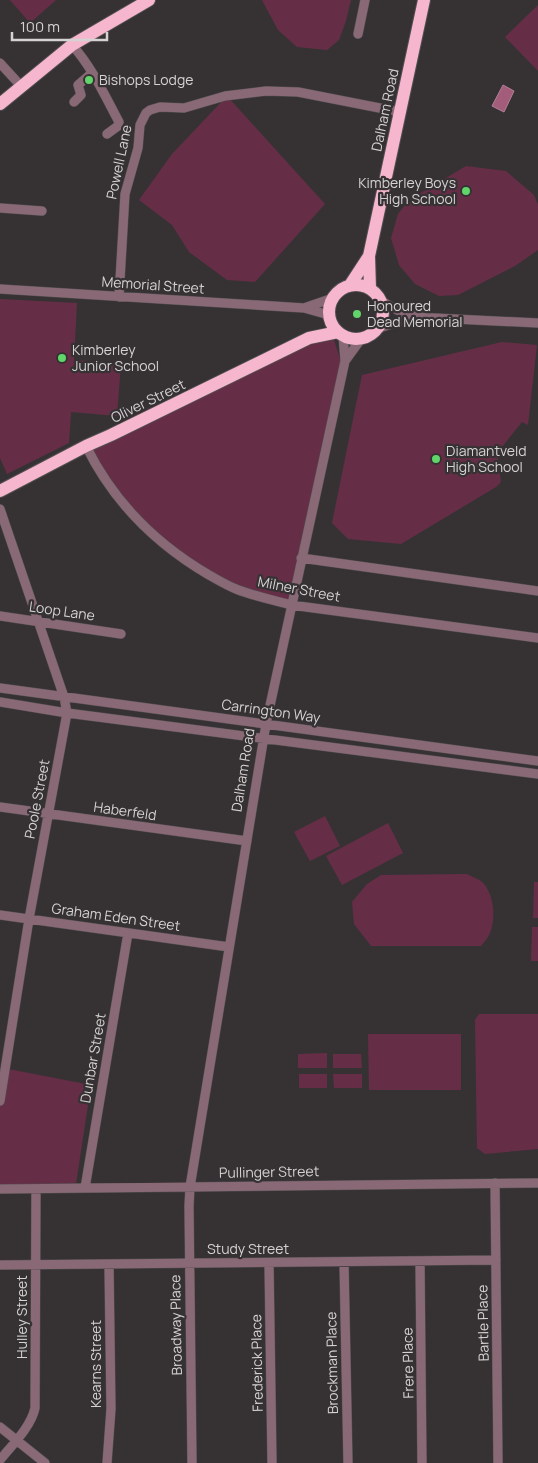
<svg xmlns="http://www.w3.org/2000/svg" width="538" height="1463" font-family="Manrope,sans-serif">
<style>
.green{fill:#662e46}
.water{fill:#a35d7a;stroke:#b28095}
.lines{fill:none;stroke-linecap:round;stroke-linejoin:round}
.minor-casing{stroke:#534f51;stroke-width:10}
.highway-casing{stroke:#534f51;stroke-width:14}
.minor{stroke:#896975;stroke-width:9}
.highway{stroke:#f6b7ce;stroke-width:12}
.poi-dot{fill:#61d46a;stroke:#363234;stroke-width:2}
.labels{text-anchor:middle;stroke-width:4.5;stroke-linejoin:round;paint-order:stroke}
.poi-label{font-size:14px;fill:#d5d2d3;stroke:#363234;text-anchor:start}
.street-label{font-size:14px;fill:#d5d2d3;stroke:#363234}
</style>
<rect width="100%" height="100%" fill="#363234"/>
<!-- green -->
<path class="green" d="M10,0H56L30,23Z
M262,0H351L346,21L339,40L327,50L297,47L278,30Z
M538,5V71L505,37Z
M227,96L325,204L255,282L227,280L189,252L172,225L139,200L172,154Z
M466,166L506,171L534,195L538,205V250L515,266L458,295L439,296L415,284L399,265L391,238L398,214L409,200Z
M0,299L77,303L73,379L75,360L121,363L117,416L71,412L69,443L7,474L0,458Z
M315,337L334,340L341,362L291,604L209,576L137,518L90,451Z
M502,342L537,345L528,425L522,422L497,453L501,482L496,487L401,544L348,539L332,523L362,375Z
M325,816L340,846L310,861L294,832Z
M388,823L403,853L342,885L326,856Z
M467,874C472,877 480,879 484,884C494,896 496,918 490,933C488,938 484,942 481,946H371L354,924L352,902L367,884L381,875Z
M534,882H538V918H533Z
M532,927H538V961H531Z
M479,1014H538V1149L485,1154L477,1148L475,1020Z
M368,1034H461V1090H369Z
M327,1053V1068H298V1054Z
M333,1054H361L362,1068H333Z
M3,1068L91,1085L76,1184L0,1185V1086Z
M299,1074H327V1088H299Z
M333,1074H362V1088H334Z"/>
<!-- water -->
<path class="water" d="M503,85L514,91L504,112L492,106Z"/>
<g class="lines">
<defs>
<path id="minor" d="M358,34L365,0
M72,45C92,67 105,96 119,122L118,126L107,134
M0,63L21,86
M74,102L81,95L78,85L92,73
M0,208L42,211
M0,289L304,308L329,315
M119,297L125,194L138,148L140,125L146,113L150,110L160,107L184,108L225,96L266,91L298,92L400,112
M381,301L401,312L414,316
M304,308L333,298
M379,328L414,317L538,323
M345,361L361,339
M86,446C113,501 156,544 209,575C218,580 226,585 236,589C254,596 273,600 291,605L538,638
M0,509L64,697L67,713L29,919L0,1101
M301,558L538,591
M0,616L121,634
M0,688L538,761
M0,702L67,713L538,774
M0,807L247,841
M0,915L229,947
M495,1183L498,1463
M85,1188L128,933
M0,1189L538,1183
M344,1262L348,1463
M420,1262L422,1463
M269,1263L272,1463
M0,1265L496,1260
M0,1427L45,1463
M0,1460C12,1445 31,1427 35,1408L36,1189
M107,1463L111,1409L109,1265
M192,1463L189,1206L190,1187L266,724L345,361L343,336"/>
<path id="highway" d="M0,104L72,45L149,0
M369,256L370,289
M329 312a27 27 0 1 1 54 0a27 27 0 1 1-54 0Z
M350,285L369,256L424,0
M0,491L86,446L111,435L309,338L338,332"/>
</defs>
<!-- minor casing -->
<use href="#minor" class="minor-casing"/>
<!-- highway casing -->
<use href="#highway" class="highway-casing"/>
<!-- minor -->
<use href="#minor" class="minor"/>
<!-- highway -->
<use href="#highway" class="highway"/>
</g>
<!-- markers -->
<g class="poi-dot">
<circle cx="89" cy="80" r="5"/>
<circle cx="466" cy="191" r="5"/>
<circle cx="357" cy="314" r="5"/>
<circle cx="62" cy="358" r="5"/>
<circle cx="436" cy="459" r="5"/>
</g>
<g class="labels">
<!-- poi labels -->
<g class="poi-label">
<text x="99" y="85">Bishops Lodge</text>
<text x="456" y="188" text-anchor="end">Kimberley Boys<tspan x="456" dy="16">High School</tspan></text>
<text x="367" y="311">Honoured<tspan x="367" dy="16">Dead Memorial</tspan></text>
<text x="72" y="355">Kimberley<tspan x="72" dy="16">Junior School</tspan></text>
<text x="446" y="456">Diamantveld<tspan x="446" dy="16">High School</tspan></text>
</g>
<!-- street labels -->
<g class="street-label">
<text transform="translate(385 110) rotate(-78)" y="5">Dalham Road</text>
<text transform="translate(119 162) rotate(-78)" y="5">Powell Lane</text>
<text transform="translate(153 285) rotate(4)" y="5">Memorial Street</text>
<text transform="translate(148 401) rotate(-26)" y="5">Oliver Street</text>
<text transform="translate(299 589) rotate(11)" y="5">Milner Street</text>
<text transform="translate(62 611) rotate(8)" y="5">Loop Lane</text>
<text transform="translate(271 711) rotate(8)" y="5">Carrington Way</text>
<text transform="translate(243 770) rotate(-81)" y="5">Dalham Road</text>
<text transform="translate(37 799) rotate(-79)" y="5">Poole Street</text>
<text transform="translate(125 811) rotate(8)" y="5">Haberfeld</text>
<text transform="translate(116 917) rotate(8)" y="5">Graham Eden Street</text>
<text transform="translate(93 1058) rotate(-80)" y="5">Dunbar Street</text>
<text transform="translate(269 1172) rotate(-1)" y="5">Pullinger Street</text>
<text x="248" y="1254">Study Street</text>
<text transform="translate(22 1317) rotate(-90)" y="5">Hulley Street</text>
<text transform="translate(483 1323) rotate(-91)" y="5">Bartle Place</text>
<text transform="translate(176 1325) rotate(-91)" y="5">Broadway Place</text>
<text transform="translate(257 1363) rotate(-91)" y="5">Frederick Place</text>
<text transform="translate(332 1363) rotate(-91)" y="5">Brockman Place</text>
<text transform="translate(408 1363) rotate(-91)" y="5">Frere Place</text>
<text transform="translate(96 1364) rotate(-90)" y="5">Kearns Street</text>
</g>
</g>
<!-- scale -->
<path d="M12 32v8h95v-8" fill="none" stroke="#d5d2d3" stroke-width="2.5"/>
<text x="20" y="32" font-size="15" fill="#d5d2d3" stroke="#363234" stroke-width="4" paint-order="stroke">100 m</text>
</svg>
